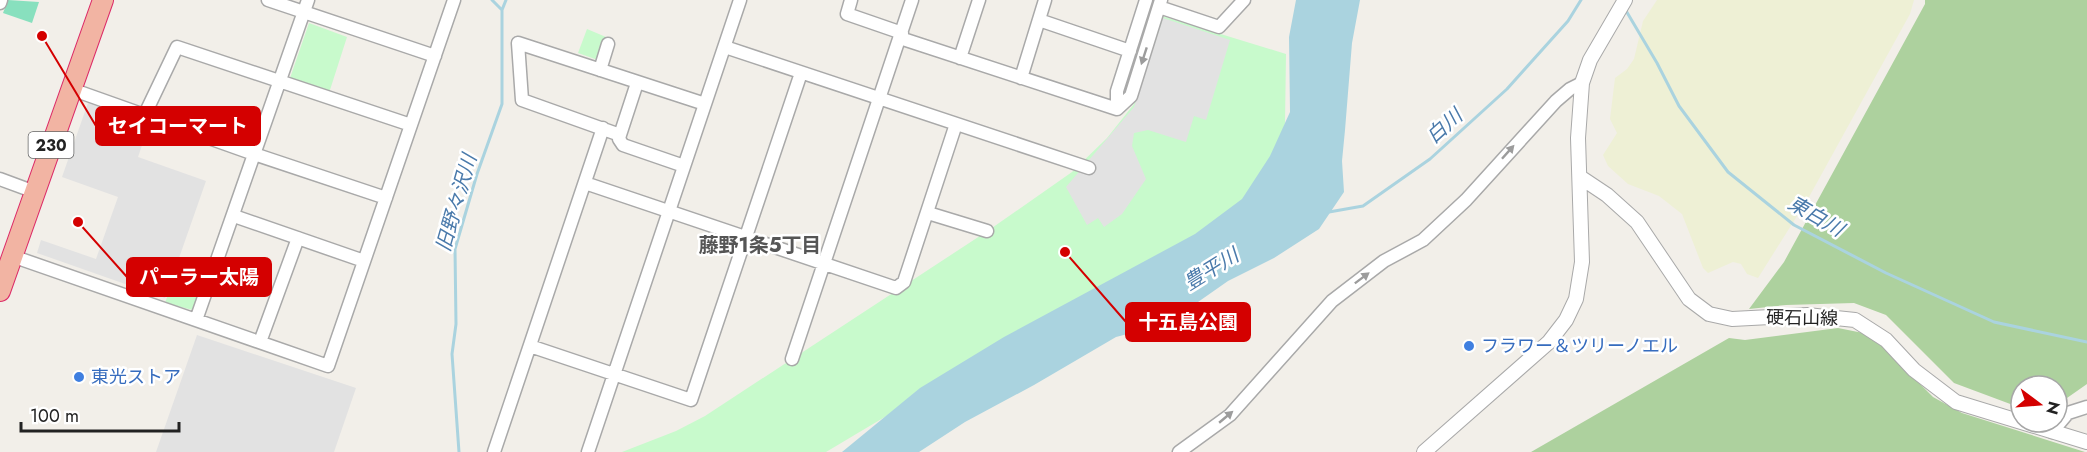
<svg xmlns="http://www.w3.org/2000/svg" width="2087" height="452" font-family="Jost,'Noto Sans JP',sans-serif">
<style>
.farmland{fill:#eef0d5}
.forest{fill:#add19e}
.park{fill:#c8facc}
.pitch{fill:#88e0be}
.parking{fill:#e2e2e2}
.water{fill:#aad3df}
.lines{fill:none;stroke-linecap:round;stroke-linejoin:round}
.stream{stroke:#aad3df;stroke-width:3}
.minor-casing{stroke:#a9a9a9;stroke-width:15}
.tertiary-casing{stroke:#a9a9a9;stroke-width:16}
.trunk-casing{stroke:#dc2a67;stroke-width:22}
.minor{stroke:#fff;stroke-width:12}
.tertiary{stroke:#fff;stroke-width:14}
.trunk{stroke:#f2b4a3;stroke-width:20}
.oneway{fill:#9c9c9c}
.shop-dot{fill:#3f7fe0;stroke:#fff;stroke-width:2}
.labels{text-anchor:middle;stroke-width:5;stroke-linejoin:round;paint-order:stroke}
.shield{fill:#fff;stroke:#646464;stroke-width:1.5}
.shield-label{font-size:16px;font-weight:bold;fill:#222}
.street-label{font-size:18px;fill:#222;stroke:#fff}
.shop-label{font-size:18px;fill:#366cbe;stroke:#fff;text-anchor:start}
.water-label{font-size:20px;font-style:italic;fill:#4a7aab;stroke:#fff}
.neighbourhood-label{font-size:20px;font-weight:bold;fill:#555;stroke:#fff}
.leader{fill:none;stroke:#d40000;stroke-width:2}
.callout-dot{fill:#d40000;stroke:#fff;stroke-width:2}
.callout{fill:#d40000;stroke:#d40000;stroke-width:2}
.callout-label{font-size:20px;text-anchor:middle;font-weight:bold;fill:#fff}
</style>
<rect width="100%" height="100%" fill="#f2efe9"/>
<!-- farmland -->
<path class="farmland" d="M1657,0H1914L1910,14L1809,197L1758,278L1747,274L1741,264L1733,262L1708,273L1703,268L1682,214L1659,196L1628,184L1608,166L1603,155L1617,133L1610,119L1615,78L1627,69L1634,59L1643,21Z"/>
<!-- forest -->
<path class="forest" d="M1925,0H2087V384L2057,405V386H2021V408L1954,383L1886,315L1854,303L1786,305L1749,309L1784,262L1925,4Z
M1838,328L1863,333L1880,344L1933,397L1962,413L2085,452H1531L1729,338L1745,340Z"/>
<!-- park -->
<path class="park" d="M1162,16L1286,54L1285,123L1274,174L1250,211L952,377L826,452H622L676,431L705,416L989,230L1072,172L1107,138L1134,104Z
M309,23L347,37L329,93L290,78Z
M587,29L606,37L598,60L578,53Z
M176,272L203,282L193,310L165,303Z"/>
<!-- pitch -->
<path class="pitch" d="M8,0L39,2L32,23L3,13Z"/>
<!-- parking -->
<path class="parking" d="M1163,18L1230,40L1206,120L1194,116L1186,142L1148,130L1134,133L1132,146L1146,179L1122,214L1104,227L1098,218L1087,225L1066,187L1134,107Z
M89,100L150,122L138,157L206,181L165,298L37,253L41,240L96,259L118,197L62,177Z
M197,335L356,388L334,452H156Z"/>
<!-- water -->
<path class="water" d="M1296,0H1360L1352,43L1345,130L1342,161L1344,192L1319,229L1274,258L1228,281L1188,309L1158,326L1116,337L1034,385L965,422L919,452H842L920,388L1004,337L1195,234L1242,199L1270,156L1290,112L1289,37Z"/>
<g class="lines">
<!-- stream -->
<path class="stream" d="M492,0L502,10
M1625,9L1657,63L1679,106L1728,172L1794,225L1886,273L1994,322L2087,342
M1329,212L1363,206L1430,159L1507,89L1568,21L1581,0
M459,452L452,354L456,324L455,249L477,174L502,104V10L506,0"/>
<defs>
<path id="minor" d="M268,0L435,56
M851,0L847,14L902,33
M0,3L1,0
M1159,7L1219,27L1244,0
M1039,20L1130,51
M900,38L1117,109
M725,47L1089,168
M960,58L979,0
M600,70L608,44
M1021,78L1045,0
M71,89L254,154L386,198
M1117,109L1131,96L1161,0
M1117,109V91L1146,0
M145,114L177,47L411,125
M620,135L637,83
M684,166L623,145L619,139L620,135L522,100L518,43L705,104
M0,179L35,192
M585,183L896,288L904,282L956,124
M928,213L987,231
M234,216L364,261
M12,256L328,366L454,0
M196,320L308,0
M260,342L298,238
M530,346L691,400L801,73
M792,359L912,0
M2052,432L2068,413L2087,407
M494,452L603,128
M588,452L740,0
M1179,452L1230,415L1332,301L1384,261L1423,240L1466,200L1556,101L1570,89L1582,83"/>
<path id="tertiary" d="M1580,177L1607,195L1637,222L1689,299L1709,314L1732,319L1807,315L1855,320L1886,340L1914,370L1956,402L2087,442
M1424,452L1549,342L1566,320L1576,299L1582,262L1578,138L1582,83L1590,60L1625,0"/>
<path id="trunk" d="M0,291L103,0"/>
</defs>
<!-- minor casing -->
<use href="#minor" class="minor-casing"/>
<!-- tertiary casing -->
<use href="#tertiary" class="tertiary-casing"/>
<!-- trunk casing -->
<use href="#trunk" class="trunk-casing"/>
<!-- minor -->
<use href="#minor" class="minor"/>
<!-- tertiary -->
<use href="#tertiary" class="tertiary"/>
<!-- trunk -->
<use href="#trunk" class="trunk"/>
</g>
<!-- one-way arrows -->
<defs><path id="oneway-solid" d="M-6-.8H1V-3.2L6.5 0L1 3.2V.8H-6Z" transform="scale(1.5)"/></defs>
<g class="oneway">
<use href="#oneway-solid" transform="translate(1144 56) rotate(108)"/>
<use href="#oneway-solid" transform="translate(1508 152) rotate(-48)"/>
<use href="#oneway-solid" transform="translate(1362 278) rotate(-37)"/>
<use href="#oneway-solid" transform="translate(1226 417) rotate(-40)"/>
</g>
<!-- markers -->
<g class="shop-dot">
<circle cx="1469" cy="346" r="6"/>
<circle cx="79" cy="377" r="6"/>
</g>
<g class="labels">
<!-- shield labels -->
<rect class="shield" x="28.5" y="132" width="45" height="26" rx="4.5"/>
<g class="shield-label">
<text x="51" y="151">230</text>
</g>
<!-- street labels -->
<g class="street-label">
<text transform="translate(1802 318) rotate(1)" y="6">硬石山線</text>
</g>
<!-- shop labels -->
<g class="shop-label">
<text x="1481" y="352">フラワー＆ツリーノエル</text>
<text x="91" y="383">東光ストア</text>
</g>
<!-- water labels -->
<g class="water-label">
<text transform="translate(1444 126) rotate(-42)" y="7">白川</text>
<text transform="translate(456 203) rotate(-74)" y="7">旧野々沢川</text>
<text transform="translate(1816 216) rotate(30)" y="7">東白川</text>
<text transform="translate(1211 269) rotate(-32)" y="7">豊平川</text>
</g>
<!-- neighbourhood labels -->
<g class="neighbourhood-label">
<text x="760" y="252">藤野1条5丁目</text>
</g>
</g>
<!-- callouts -->
<path class="leader" d="M42 36L96 126M78 222L127 277M1065 252L1126 322"/>
<g class="callout-dot">
<circle cx="42" cy="36" r="6"/>
<circle cx="78" cy="222" r="6"/>
<circle cx="1065" cy="252" r="6"/>
</g>
<g class="callout">
<rect x="96" y="107" width="164" height="38" rx="6"/>
<rect x="127" y="258" width="144" height="38" rx="6"/>
<rect x="1126" y="303" width="124" height="38" rx="6"/>
</g>
<g class="callout-label">
<text x="178" y="133">セイコーマート</text>
<text x="199" y="284">パーラー太陽</text>
<text x="1188" y="329">十五島公園</text>
</g>
<!-- north arrow -->
<g transform="translate(2039 404) rotate(106)"><circle r="28" fill="#ffffff" stroke="#a7a7a7" stroke-width="1.5"/>
<path d="M0-4.5L10 22L0 15L-10 22Z" fill="#d40000"/>
<text y="-9" font-size="16" font-weight="bold" text-anchor="middle" fill="#222222">N</text>
</g>
<!-- scale -->
<path d="M21 422v9h158v-9" fill="none" stroke="#222222" stroke-width="3"/>
<text x="30" y="422" font-size="18" fill="#222222" stroke="#ffffff" stroke-width="4.5" paint-order="stroke">100 m</text>
</svg>
